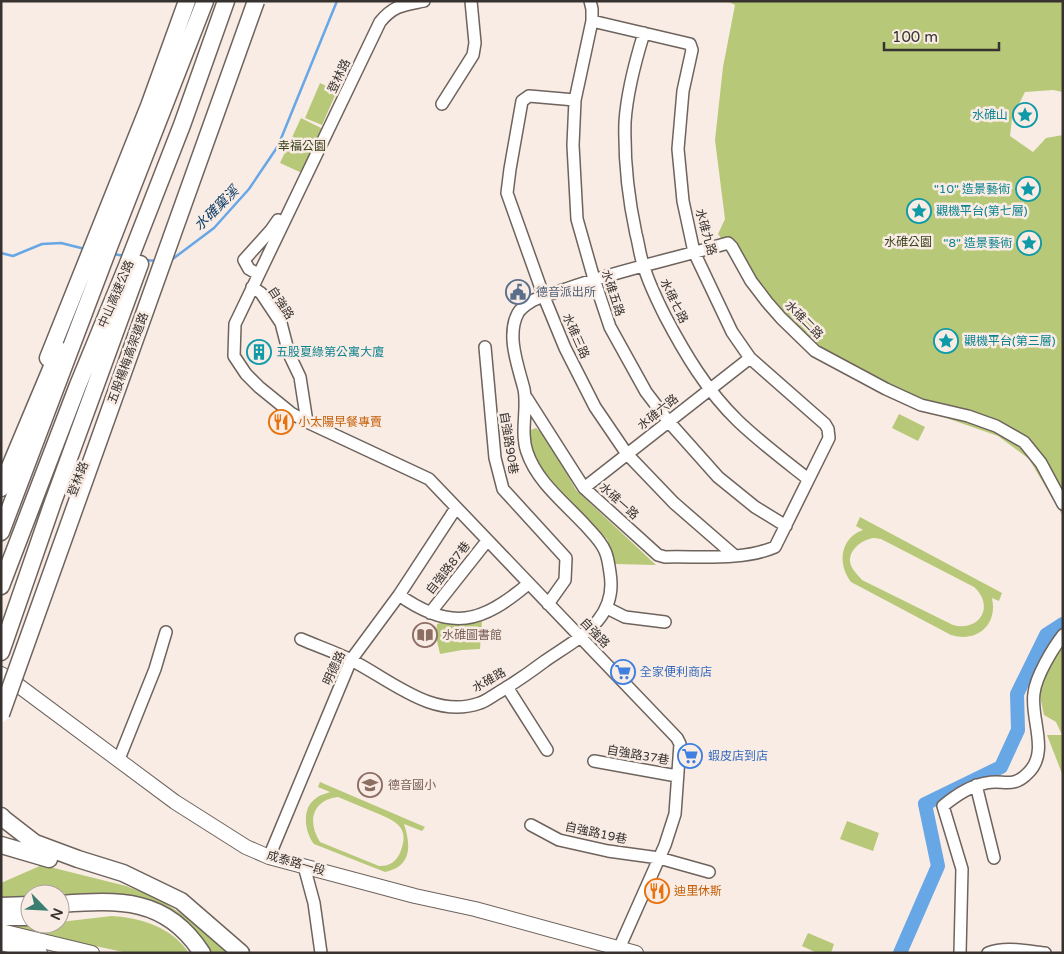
<svg xmlns="http://www.w3.org/2000/svg" width="1064" height="954" font-family="'Varela Round','Noto Sans TC',sans-serif">
<style>
.green{fill:#b7c978;fill-rule:evenodd}
.lines{fill:none;stroke-linecap:round;stroke-linejoin:round}
.stream{stroke:#67a7e6;stroke-width:2.5}
.river{stroke:#67a7e6;stroke-width:14}
.minor-casing{stroke:#6e635d;stroke-width:14}
.major-casing{stroke:#6e635d;stroke-width:16}
.highway-casing{stroke:#6e635d;stroke-width:19}
.minor{stroke:#fff;stroke-width:11}
.major{stroke:#fff;stroke-width:14}
.highway{stroke:#fff;stroke-width:16}
.highway-bridge-casing{stroke:#6e635d;stroke-width:19;stroke-linecap:butt}
.highway-bridge{stroke:#fff;stroke-width:16}
.labels{text-anchor:middle;stroke-width:5;stroke-linejoin:round;paint-order:stroke}
.street-label{font-size:12px;fill:#37322f;stroke:#f9ece5}
.culture-label{font-size:12px;fill:#0d838f;stroke:#f9ece5;text-anchor:end}
.park-label{font-size:12px;fill:#38401b;stroke:#f9ece5}
.service-label{font-size:12px;fill:#4e5e75;stroke:#f9ece5;text-anchor:start}
.food-label{font-size:12px;fill:#c56008;stroke:#f9ece5;text-anchor:start}
.education-label{font-size:12px;fill:#785e54;stroke:#f9ece5;text-anchor:start}
.shop-label{font-size:12px;fill:#366cbe;stroke:#f9ece5;text-anchor:start}
.water-label{font-size:14px;font-style:italic;fill:#114068;stroke:#f9ece5}
</style>
<rect width="100%" height="100%" fill="#f9ece5"/>
<!-- green -->
<path class="green" d="M727,1H1063V92L1053,90L1025,92L1012,118L1010,136L1033,152L1046,138L1063,135V516L1029,459L998,436L889,398L822,360L763,307L731,252L718,234L725,219L715,140L723,67L735,5Z
M320,83L337,91L322,125L305,118Z
M301,118L323,129L302,173L280,163Z
M899,414L925,427L918,441L892,428Z
M536,428L547,438L576,490L656,565L615,564L607,539L556,491L538,466L525,432Z
M860,517L1002,593L999,601L992,598C998,625 977,643 951,635L851,582C837,564 840,538 863,530L856,526ZM874,538L881,539L974,587C995,606 980,632 953,625L862,580C858,575 851,569 850,562C849,549 863,539 874,538Z
M482,621L480,649L462,650L440,654L436,636L437,624L443,622L452,624Z
M1063,631V776L1047,735H1062L1056,722L1044,715L1037,682Z
M320,782L425,827L422,831L404,824C411,845 412,867 385,872L314,844C305,833 301,809 315,799C319,795 325,794 330,792L318,787ZM338,797C350,802 362,807 374,812C395,821 411,826 400,853C395,863 389,866 379,866L320,842C307,822 312,800 338,797Z
M847,821L879,833L873,851L840,839Z
M42,865L126,886L157,898L183,915L230,953H212L198,936L176,916L60,898V894H30V900L1,901V883Z
M112,916C142,918 171,927 189,953H128L1,926V924H60V922Z
M808,933L834,944L831,953H817L802,946Z"/>
<g class="lines">
<!-- stream -->
<path class="stream" d="M1,253L13,256L42,244L61,243L85,249
M113,254L125,256
M145,260L157,261
M170,261L214,228L249,189L278,146L337,1"/>
<!-- river -->
<path class="river" d="M900,953L938,866L925,804L1001,767L1018,730L1017,694L1046,635L1063,624"/>
<defs>
<path id="minor" d="M424,1C404,5 394,5 380,22L235,324L234,356L246,374L259,387L291,413L307,422L429,479L677,738L680,744L675,814L665,845L617,953
M590,1L592,9V21L575,100L573,145L577,219L594,279L610,327L646,392L669,422L718,477L755,507L786,526
M644,33C635,62 627,91 625,122C624,160 628,197 636,234C639,245 640,257 644,267C649,284 657,300 665,316C685,354 707,391 738,421C760,442 784,460 808,479
M575,100L529,96L522,101L510,169L507,193L544,297L565,348L595,407L627,454L674,503L735,556
M442,104L473,55L475,43L471,1
M258,274L249,269L244,260L271,230L278,220
M252,287L261,293L281,323L289,354L300,377L307,422
M485,347L495,458L503,489L566,558L565,580L548,604
M526,397L584,488L658,555L665,557C700,556 742,561 775,547L829,438L828,429L825,424L750,358L732,332L694,252L683,201L678,149L683,91L692,50L690,44L592,21
M584,488L750,358
M399,595C451,632 482,623 528,584
M607,608L625,617L665,622
M430,613L487,541
M301,639C317,646 335,652 351,660C391,680 433,720 480,703C486,701 491,697 496,694C513,684 529,673 545,661C578,638 618,620 610,573C609,566 608,557 605,551C601,541 593,534 586,526C565,503 537,482 527,452C520,432 528,409 524,389C518,366 506,335 518,313C521,308 527,304 532,301C538,297 557,292 566,289C619,270 674,259 728,243L732,247L751,281L767,302L781,318L815,351L886,389L921,405L968,416L996,426L1024,442L1041,463L1063,504
M507,687L547,750
M119,759L155,669L166,632
M594,761L677,776
M976,785L994,858
M531,825L559,840L608,851L659,858L709,872
M269,857L351,660L399,595L456,508
M304,866L314,903L321,953
M960,953L962,869L943,806C955,796 969,786 986,783C1003,779 1013,789 1028,773C1050,752 1030,719 1034,693C1036,676 1053,648 1063,635
M988,953C1005,946 1026,951 1045,953"/>
<path id="major" d="M1,674L15,683L175,802L246,847L269,857L415,896L475,909L636,953
M1,931L92,953
M1,943L40,953"/>
<path id="highway" d="M48,358L149,106L187,1
M1,488L59,350
M1,532L109,247L205,1
M1,586L78,385L127,266L182,125L226,1
M1,652L53,502L140,264
M1,816L4,819L35,843L78,859L123,873L181,901L241,953
M1,845L49,859
M60,904C119,900 166,897 202,953
M1,906L30,905
M1,917H30"/>
</defs>
<!-- minor casing -->
<use href="#minor" class="minor-casing"/>
<!-- major casing -->
<use href="#major" class="major-casing"/>
<!-- highway casing -->
<use href="#highway" class="highway-casing"/>
<!-- minor -->
<use href="#minor" class="minor"/>
<!-- major -->
<use href="#major" class="major"/>
<!-- highway -->
<use href="#highway" class="highway"/>
<defs>
<path id="highway-bridge" d="M1,714L256,1"/>
</defs>
<!-- highway-bridge casing -->
<use href="#highway-bridge" class="highway-bridge-casing"/>
<!-- highway-bridge -->
<use href="#highway-bridge" class="highway-bridge"/>
</g>
<!-- icons -->
<defs>
<symbol id="sight-ring" viewBox="-11 -11 22 22"><circle r="9.5" fill="#f9ece5" stroke="#0f9aa8" stroke-width="1.5"/><path d="M0-6L1.8-2.2L6-1.7L2.9 1.2L3.7 5.4L0 3.3L-3.7 5.4L-2.9 1.2L-6-1.7L-1.8-2.2Z" fill="#0f9aa8"/></symbol>
<symbol id="civic-ring" viewBox="-11 -11 22 22"><circle r="9.5" fill="#f9ece5" stroke="#5c6f8a" stroke-width="1.5"/><path d="M-.6-6.5H3V-4.5H.6V-3L4-1V1h2V6H-6V1h2V-1L-.6-3ZM-1.2 2.5V6h2.4V2.5Z" fill="#5c6f8a"/></symbol>
<symbol id="building-ring" viewBox="-11 -11 22 22"><circle r="9.5" fill="#f9ece5" stroke="#0f9aa8" stroke-width="1.5"/><path d="M-4-6H4V6H1V3H-1V6H-4ZM-2.5-4.3h1.7v1.8h-1.7ZM.8-4.3h1.7v1.8H.8ZM-2.5-1h1.7V.8h-1.7ZM.8-1h1.7V.8H.8Z" fill="#0f9aa8"/></symbol>
<symbol id="restaurant-ring" viewBox="-11 -11 22 22"><circle r="9.5" fill="#f9ece5" stroke="#e8710a" stroke-width="1.5"/><path d="M-5-6h1v4h1v-4h1v4h1v-4h1v5L-1.5 .5V6h-2V.5L-5-1ZM5-6V6H3V1.5H1.5Q1.5-4 5-6Z" fill="#e8710a"/></symbol>
<symbol id="library-ring" viewBox="-11 -11 22 22"><circle r="9.5" fill="#f9ece5" stroke="#8d6e63" stroke-width="1.5"/><path d="M-6-4Q-3-5.5-.7-3.5V5Q-3 3-6 4ZM6-4Q3-5.5 .7-3.5V5Q3 3 6 4Z" fill="#8d6e63"/></symbol>
<symbol id="supermarket-ring" viewBox="-11 -11 22 22"><circle r="9.5" fill="#f9ece5" stroke="#3f7fe0" stroke-width="1.5"/><path d="M-6-5.5h2.5l.6 2H6L4.5 2H-2.5L-4.4-4H-6ZM-1.5 3.2a1.3 1.3 0 1 0 .1 0ZM3 3.2a1.3 1.3 0 1 0 .1 0Z" fill="#3f7fe0"/></symbol>
<symbol id="school-ring" viewBox="-11 -11 22 22"><circle r="9.5" fill="#f9ece5" stroke="#8d6e63" stroke-width="1.5"/><path d="M0-5L7-2L0 1L-7-2ZM-4 1L0 2.5L4 1V4Q0 6-4 4Z" fill="#8d6e63"/></symbol>
</defs>
<g fill-rule="evenodd">
<use href="#sight-ring" x="1011" y="101" width="28" height="28"/>
<use href="#sight-ring" x="1014" y="175" width="28" height="28"/>
<use href="#sight-ring" x="905" y="197" width="28" height="28"/>
<use href="#sight-ring" x="1015" y="229" width="28" height="28"/>
<use href="#civic-ring" x="504" y="278" width="28" height="28"/>
<use href="#sight-ring" x="932" y="327" width="28" height="28"/>
<use href="#building-ring" x="245" y="338" width="28" height="28"/>
<use href="#restaurant-ring" x="267" y="408" width="28" height="28"/>
<use href="#library-ring" x="411" y="621" width="28" height="28"/>
<use href="#supermarket-ring" x="609" y="658" width="28" height="28"/>
<use href="#supermarket-ring" x="676" y="742" width="28" height="28"/>
<use href="#school-ring" x="356" y="771" width="28" height="28"/>
<use href="#restaurant-ring" x="643" y="877" width="28" height="28"/>
</g>
<g class="labels">
<!-- street labels -->
<g class="street-label">
<text transform="translate(339 76) rotate(-65)" y="4">登林路</text>
<text transform="translate(706 232) rotate(74)" y="4">水碓九路</text>
<text transform="translate(613 293) rotate(71)" y="4">水碓五路</text>
<text transform="translate(116 294) rotate(-67)" y="4">中山高速公路</text>
<text transform="translate(674 301) rotate(64)" y="4">水碓七路</text>
<text transform="translate(281 303) rotate(57)" y="4">自強路</text>
<text transform="translate(804 320) rotate(45)" y="4">水碓二路</text>
<text transform="translate(576 336) rotate(66)" y="4">水碓三路</text>
<text transform="translate(128 358) rotate(-70)" y="4">五股楊梅高架道路</text>
<text transform="translate(658 412) rotate(-39)" y="4">水碓六路</text>
<text transform="translate(509 443) rotate(81)" y="4">自強路90巷</text>
<text transform="translate(78 479) rotate(-69)" y="4">登林路</text>
<text transform="translate(619 501) rotate(42)" y="4">水碓一路</text>
<text transform="translate(448 568) rotate(-52)" y="4">自強路87巷</text>
<text transform="translate(595 633) rotate(46)" y="4">自強路</text>
<text transform="translate(334 668) rotate(-65)" y="4">明德路</text>
<text transform="translate(489 680) rotate(-29)" y="4">水碓路</text>
<text transform="translate(638 755) rotate(10)" y="4">自強路37巷</text>
<text transform="translate(596 833) rotate(12)" y="4">自強路19巷</text>
<text transform="translate(296 863) rotate(16)" y="4">成泰路一段</text>
</g>
<!-- culture labels -->
<g class="culture-label">
<text x="1008" y="119">水碓山</text>
<text x="1010" y="193">"10" 造景藝術</text>
<text x="936" y="215" text-anchor="start">觀機平台(第七層)</text>
<text x="1012" y="247">"8" 造景藝術</text>
<text x="964" y="345" text-anchor="start">觀機平台(第三層)</text>
<text x="276" y="356" text-anchor="start">五股夏綠第公寓大廈</text>
</g>
<!-- park labels -->
<g class="park-label">
<text x="302" y="150">幸福公園</text>
<text x="908" y="246">水碓公園</text>
</g>
<!-- service labels -->
<g class="service-label">
<text x="536" y="296">德音派出所</text>
</g>
<!-- food labels -->
<g class="food-label">
<text x="298" y="426">小太陽早餐專賣</text>
<text x="674" y="895">迪里休斯</text>
</g>
<!-- education labels -->
<g class="education-label">
<text x="442" y="639">水碓圖書館</text>
<text x="388" y="789">德音國小</text>
</g>
<!-- shop labels -->
<g class="shop-label">
<text x="640" y="676">全家便利商店</text>
<text x="708" y="760">蝦皮店到店</text>
</g>
<!-- water labels -->
<g class="water-label">
<text transform="translate(216 208) rotate(-45)" y="5">水確窠溪</text>
</g>
</g>
<!-- border -->
<rect width="1064" height="954" fill="none" stroke="#37322f" stroke-width="5"/>
<!-- north arrow -->
<g transform="translate(45 909) rotate(114)"><circle r="24" fill="#f9ece5" stroke="#aba29c"/>
<path d="M0-4L9 19L0 12L-9 19Z" fill="#3b7e71"/>
<text y="-8" font-size="14" font-weight="bold" text-anchor="middle" fill="#37322f">N</text>
</g>
<!-- scale -->
<path d="M884 42v8h115v-8" fill="none" stroke="#37322f" stroke-width="2.5"/>
<text x="892" y="42" font-size="15" fill="#37322f" stroke="#f9ece5" stroke-width="4" paint-order="stroke">100 m</text>
</svg>
